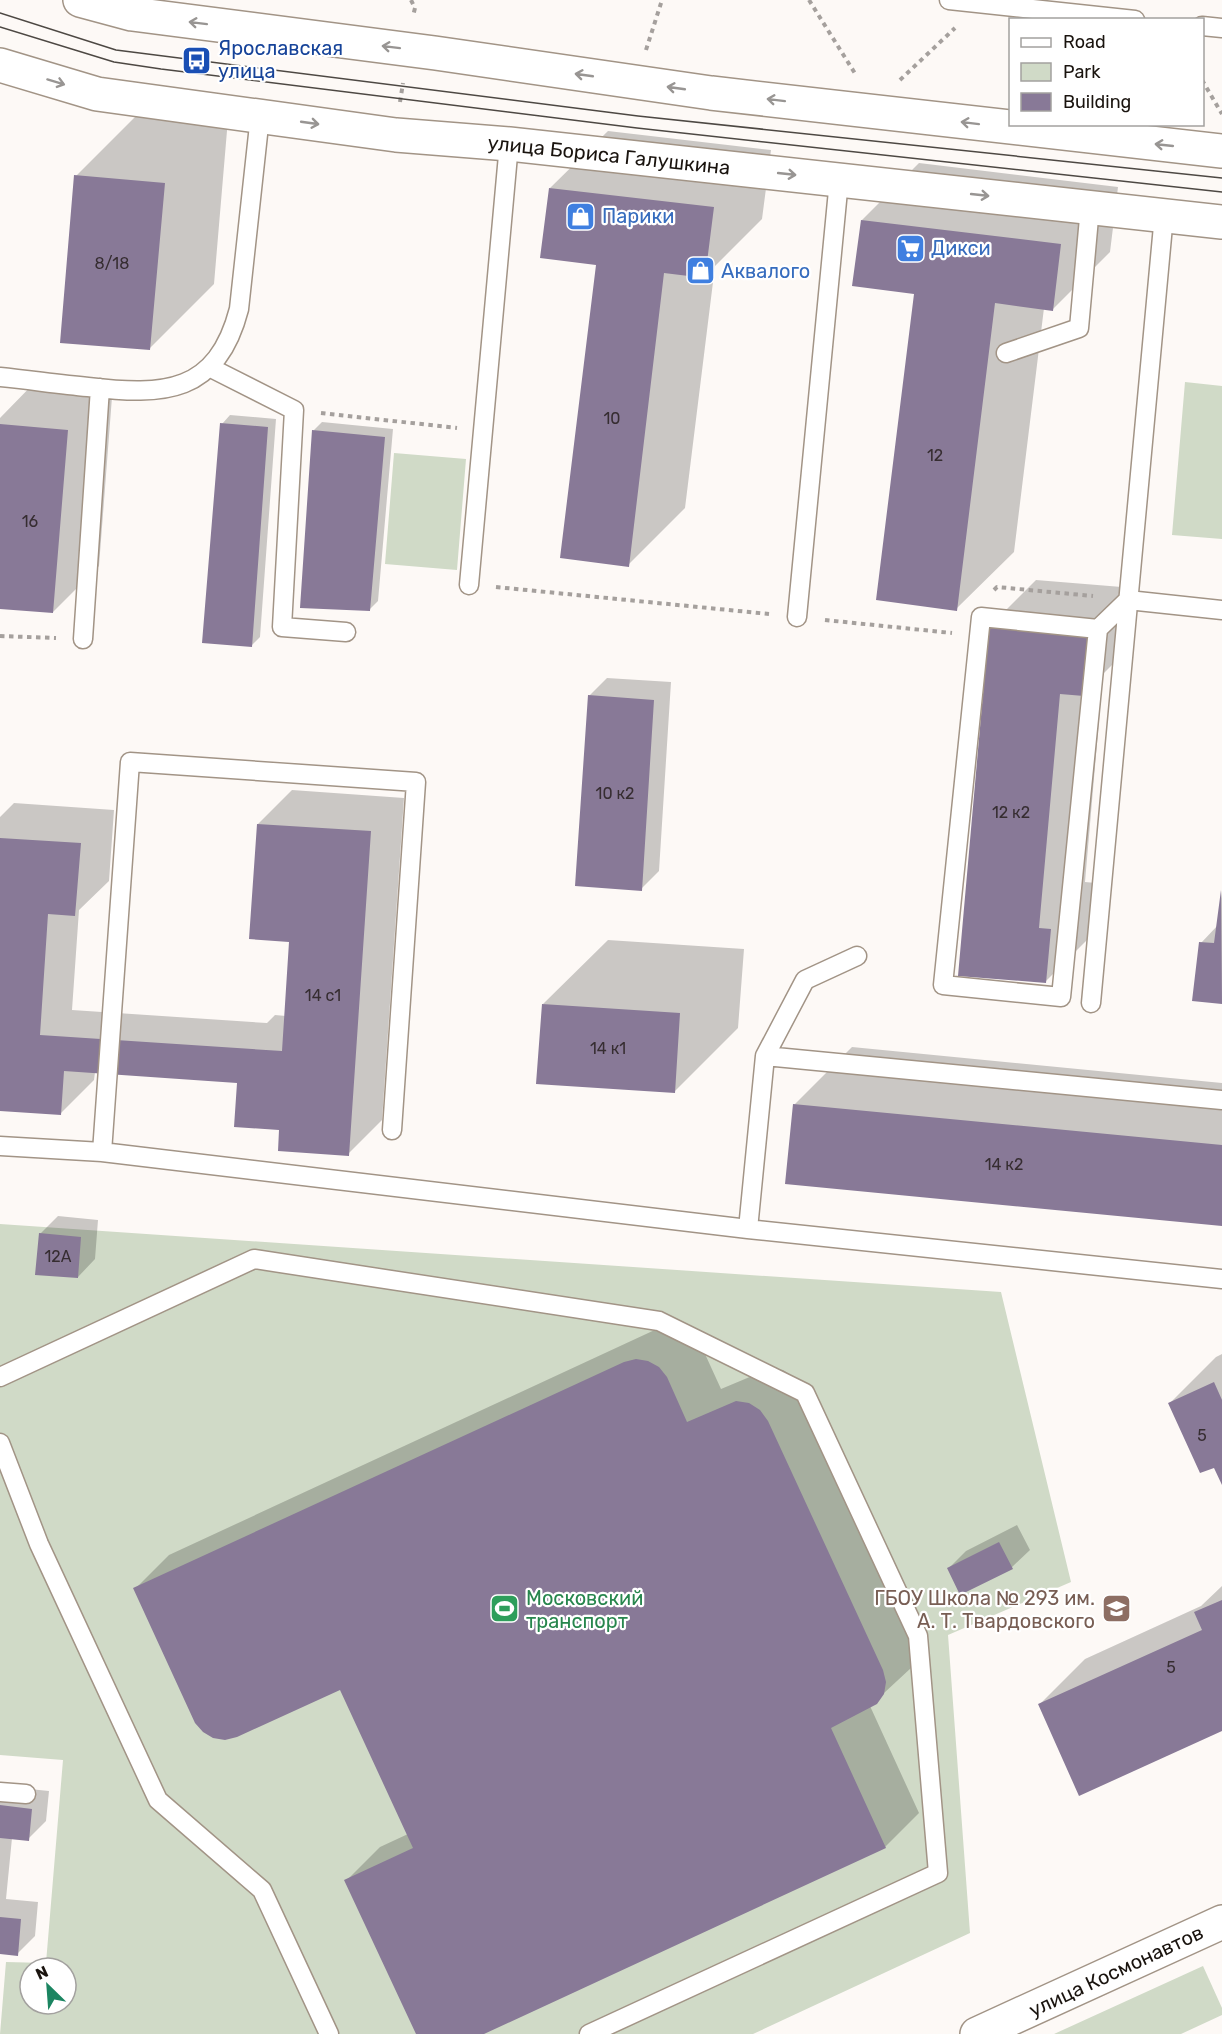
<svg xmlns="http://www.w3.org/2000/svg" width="1222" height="2034" font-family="Rubik,sans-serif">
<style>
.green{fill:#d0dac7;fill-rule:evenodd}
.shadow{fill:#0003}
.building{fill:#887997}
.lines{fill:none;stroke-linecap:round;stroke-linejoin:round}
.service-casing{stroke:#a29486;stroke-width:21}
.secondary-casing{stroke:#a29486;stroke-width:36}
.path{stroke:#a5a09d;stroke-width:4;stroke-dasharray:4.5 4.5;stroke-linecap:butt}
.service{stroke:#fff;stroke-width:18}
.secondary{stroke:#fff;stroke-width:33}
.tram{stroke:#4d4843;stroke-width:1.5}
.oneway{stroke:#989593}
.labels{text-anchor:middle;stroke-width:4.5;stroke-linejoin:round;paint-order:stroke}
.number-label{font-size:16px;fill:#362d31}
.transit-label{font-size:20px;fill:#164399;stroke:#fff;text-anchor:start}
.street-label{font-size:20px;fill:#1a140f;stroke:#fff}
.shop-label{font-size:20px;fill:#366cbe;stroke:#fff;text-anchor:start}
.leisure-label{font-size:20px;fill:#27864d;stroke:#fff;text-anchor:start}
.education-label{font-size:20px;fill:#785e54;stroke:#fff;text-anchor:end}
</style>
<rect width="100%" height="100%" fill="#fdf9f6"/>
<!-- green -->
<path class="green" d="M1185,382L1222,386V539L1172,535Z
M394,453L466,459L457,570L385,564Z
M0,1224L1001,1292L1071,1582L948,1635L970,1933L753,2034H0L6,1962L46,1963L63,1760L0,1755ZM30,1968H66V2004H30Z
M1203,1966L1222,2008V2015L1181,2034H1054Z"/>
<!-- shadow -->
<path class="shadow" d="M140,112L228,119L214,284L150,348L76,176Z
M608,131L771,150L762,219L715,266L685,508L628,565L598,263L550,188Z
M919,163L1118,187L1110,252L1053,309L1044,308L1014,552L956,609L915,292L862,220Z
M39,378L113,384L99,566L53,612L0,608V418Z
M230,415L276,419L260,637L252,645L222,424Z
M322,422L393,429L378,601L370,609L314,430Z
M1036,580L1134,588L1129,648L1103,674L1085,882L1096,883L1091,936L1045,982L990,626Z
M607,678L671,682L659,871L641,889L589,696Z
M292,790L404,798L382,1120L348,1154L280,1128L239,1079L95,1072L94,1080L60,1114L0,1110V817L14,803L114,810L109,881L79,910L72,1010L267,1023L275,1015L286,1016L291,941L258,824Z
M1222,890V1002L1194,999L1201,943L1218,925Z
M608,940L744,949L738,1028L674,1092L543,1004Z
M852,1047L1222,1083V1224L794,1105Z
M58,1216L98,1220L95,1259L78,1277L40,1234Z
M659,1328L700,1343L721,1389L771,1368L783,1370L794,1377L801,1387L916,1635L917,1659L911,1668L870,1706L919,1813L885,1847L480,2034H417L346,1881L380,1847L408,1834L341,1688L135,1589L169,1555Z
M1222,1354V1482L1215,1466L1170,1403L1216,1357Z
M1017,1525L1030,1550L1012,1567L949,1568L966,1551Z
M1222,1586V1730L1039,1705L1085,1659L1201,1606Z
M0,1786L49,1791L46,1821L28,1839L12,1838L6,1899L38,1902L35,1936L17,1954L0,1952Z"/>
<!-- building -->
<path class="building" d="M74,175L165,183L150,350L60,343Z
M549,188L714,207L705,278L664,273L629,567L560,558L596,265L540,258Z
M861,220L1061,244L1053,311L995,303L957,611L876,600L914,294L852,286Z
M220,423L268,427L252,647L202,643Z
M0,424L68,430L53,613L0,609Z
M312,430L385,437L370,611L300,608Z
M989,626L1089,634L1084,696L1060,694L1039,928L1051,929L1046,983L958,976Z
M588,695L654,700L642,891L575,886Z
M257,824L371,831L349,1156L278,1151L279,1130L234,1127L237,1083L64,1071L61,1115L0,1111V838L81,843L75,916L48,914L40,1035L282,1051L289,942L249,939Z
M1221,890L1222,1004L1192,1001L1199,942L1214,943Z
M542,1004L680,1013L675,1093L536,1084Z
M793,1104L1222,1145V1226L785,1184Z
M39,1233L81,1237L78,1278L35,1275Z
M636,1359L648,1361L659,1367L667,1377L687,1422L736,1401L749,1403L760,1410L768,1421L883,1670L886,1682L884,1694L877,1704L831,1728L886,1848L484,2034H416L344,1880L413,1848L340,1690L237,1737L225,1740L213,1738L203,1732L195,1723L133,1588L624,1362Z
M1214,1382L1222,1400V1485L1214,1468L1200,1473L1168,1403Z
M999,1542L1013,1569L960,1595L947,1568Z
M1222,1600V1731L1079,1796L1038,1704L1202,1630L1194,1612Z
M0,1805L32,1809L29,1841L0,1838Z
M0,1917L21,1919L18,1956L0,1954Z"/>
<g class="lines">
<defs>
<path id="service" d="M949,0L1135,20
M1202,26L1222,28
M1006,353L1079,328L1090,207
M209,367L294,410L282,627L346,632
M0,377C29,380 58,384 88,387C164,396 217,394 239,309L260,116
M469,585L509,144
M797,617L839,180
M981,617L1098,629L1061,997L943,985Z
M1098,629L1128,600L1222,610
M83,639L100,388
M1091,1003L1164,215
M765,1056L805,980L857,956
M0,1146L102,1152L748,1229L1222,1279
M102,1152L130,762L416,782L392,1130
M748,1229L765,1056L1222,1100
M0,1377L254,1259L659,1321L805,1393L918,1636L938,1873L589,2034
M0,1443L39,1544L158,1800L262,1890L329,2034
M0,1792L26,1794"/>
<path id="secondary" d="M80,0L132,14L435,53L711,93L1222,151
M0,65L97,94L396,135L509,144L1222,222
M977,2034L1222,1922"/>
</defs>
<!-- service casing -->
<use href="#service" class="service-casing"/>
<!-- secondary casing -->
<use href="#secondary" class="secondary-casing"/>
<!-- path -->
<path class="path" d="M411,0L415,8L413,16
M809,0L856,75
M646,50L662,0
M900,80L955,28
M1202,80L1222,114
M400,102L403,83
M321,413L457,428
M496,587L769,614
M994,590L997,587L1093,596
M825,620L952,633
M0,636L56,638"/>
<!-- service -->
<use href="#service" class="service"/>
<!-- secondary -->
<use href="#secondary" class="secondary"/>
<!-- tram -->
<path class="tram" d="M0,13L116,50L638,116L1222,178
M0,27L114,62L161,69L637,128L1222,192"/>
</g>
<!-- one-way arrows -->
<defs><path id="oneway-shaft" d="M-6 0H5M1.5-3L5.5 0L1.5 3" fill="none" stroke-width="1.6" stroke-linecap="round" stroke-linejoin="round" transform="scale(1.5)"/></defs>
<g class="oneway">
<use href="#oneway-shaft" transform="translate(198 23) rotate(-173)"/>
<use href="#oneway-shaft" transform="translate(391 47) rotate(-173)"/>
<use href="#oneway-shaft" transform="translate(584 75) rotate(-172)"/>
<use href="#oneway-shaft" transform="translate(56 82) rotate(17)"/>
<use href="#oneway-shaft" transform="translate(676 88) rotate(-172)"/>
<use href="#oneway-shaft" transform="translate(776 100) rotate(-173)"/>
<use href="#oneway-shaft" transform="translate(310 123) rotate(8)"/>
<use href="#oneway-shaft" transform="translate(970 123) rotate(-173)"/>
<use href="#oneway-shaft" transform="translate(1164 145) rotate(-174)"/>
<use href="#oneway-shaft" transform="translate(787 174) rotate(6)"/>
<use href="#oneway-shaft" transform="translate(980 195) rotate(6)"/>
</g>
<!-- icons -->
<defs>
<symbol id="bus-square" viewBox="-11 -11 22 22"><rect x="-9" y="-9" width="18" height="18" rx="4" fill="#1a4fb4" stroke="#fff"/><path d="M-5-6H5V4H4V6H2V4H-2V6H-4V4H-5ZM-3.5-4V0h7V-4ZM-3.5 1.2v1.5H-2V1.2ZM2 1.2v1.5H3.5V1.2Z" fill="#fff"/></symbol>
<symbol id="shop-square" viewBox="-11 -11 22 22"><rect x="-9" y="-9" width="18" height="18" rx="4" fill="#3f7fe0" stroke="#fff"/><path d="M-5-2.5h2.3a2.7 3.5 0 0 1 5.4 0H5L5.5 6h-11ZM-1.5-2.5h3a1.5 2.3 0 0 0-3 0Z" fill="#fff"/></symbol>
<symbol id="supermarket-square" viewBox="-11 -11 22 22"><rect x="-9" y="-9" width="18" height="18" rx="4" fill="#3f7fe0" stroke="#fff"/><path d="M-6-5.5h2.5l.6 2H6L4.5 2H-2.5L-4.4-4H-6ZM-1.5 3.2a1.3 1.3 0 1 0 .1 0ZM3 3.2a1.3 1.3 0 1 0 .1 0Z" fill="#fff"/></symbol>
<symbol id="stadium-square" viewBox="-11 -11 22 22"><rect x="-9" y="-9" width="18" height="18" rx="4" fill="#2e9e5b" stroke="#fff"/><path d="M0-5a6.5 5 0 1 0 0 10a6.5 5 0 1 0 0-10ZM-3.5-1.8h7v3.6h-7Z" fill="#fff"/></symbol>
<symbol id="school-square" viewBox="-11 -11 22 22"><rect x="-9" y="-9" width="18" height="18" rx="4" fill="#8d6e63" stroke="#fff"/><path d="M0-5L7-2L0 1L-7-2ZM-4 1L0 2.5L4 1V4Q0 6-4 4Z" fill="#fff"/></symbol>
</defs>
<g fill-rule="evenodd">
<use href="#bus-square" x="180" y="44" width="33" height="33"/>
<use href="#shop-square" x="564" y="200" width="33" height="33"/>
<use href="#supermarket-square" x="894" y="232" width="33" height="33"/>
<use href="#shop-square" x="684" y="254" width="33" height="33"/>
<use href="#stadium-square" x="488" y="1592" width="33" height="33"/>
<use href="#school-square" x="1100" y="1592" width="33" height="33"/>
</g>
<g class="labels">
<!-- number labels -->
<g class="number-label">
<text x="112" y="269">8/18</text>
<text x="612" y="424">10</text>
<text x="935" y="461">12</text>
<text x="30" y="527">16</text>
<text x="615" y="799">10 к2</text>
<text x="1011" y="818">12 к2</text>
<text x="323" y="1001">14 c1</text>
<text x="608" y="1054">14 к1</text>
<text x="1004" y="1170">14 к2</text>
<text x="58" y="1262">12А</text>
<text x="1202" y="1441">5</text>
<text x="1171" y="1673">5</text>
</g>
<!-- transit labels -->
<g class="transit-label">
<text x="218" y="55">Ярославская<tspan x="218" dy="23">улица</tspan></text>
</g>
<!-- street labels -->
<g class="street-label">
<text transform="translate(609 155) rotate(6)" y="7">улица Бориса Галушкина</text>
<text transform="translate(1116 1971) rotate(-25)" y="7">улица Космонавтов</text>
</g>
<!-- shop labels -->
<g class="shop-label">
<text x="602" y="223">Парики</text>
<text x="931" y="255">Дикси</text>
<text x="721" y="278">Аквалого</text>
</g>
<!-- leisure labels -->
<g class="leisure-label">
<text x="526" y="1605">Московский<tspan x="526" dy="23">транспорт</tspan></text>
</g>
<!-- education labels -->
<g class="education-label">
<text x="1095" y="1605">ГБОУ Школа № 293 им.<tspan x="1095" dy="23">А. Т. Твардовского</tspan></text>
</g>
</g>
<!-- legend -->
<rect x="1009" y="18" width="195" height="108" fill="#ffffff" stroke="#a3a19f" stroke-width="1.5"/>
<rect x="1021" y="38" width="30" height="9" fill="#ffffff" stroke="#a3a19f" stroke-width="1.5"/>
<text x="1063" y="48" font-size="18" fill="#1a140f">Road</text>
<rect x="1021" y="63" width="30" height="18" fill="#d0dac7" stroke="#a3a19f" stroke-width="1.5"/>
<text x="1063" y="78" font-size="18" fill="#1a140f">Park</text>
<rect x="1021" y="93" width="30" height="18" fill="#887997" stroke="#a3a19f" stroke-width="1.5"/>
<text x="1063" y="108" font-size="18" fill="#1a140f">Building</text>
<!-- north arrow -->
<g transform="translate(48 1986) rotate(335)"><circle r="28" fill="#ffffff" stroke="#a3a19f" stroke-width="1.5"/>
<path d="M0-4.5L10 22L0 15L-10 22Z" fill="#1b8561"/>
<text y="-9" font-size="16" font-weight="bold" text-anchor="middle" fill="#1a140f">N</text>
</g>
</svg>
